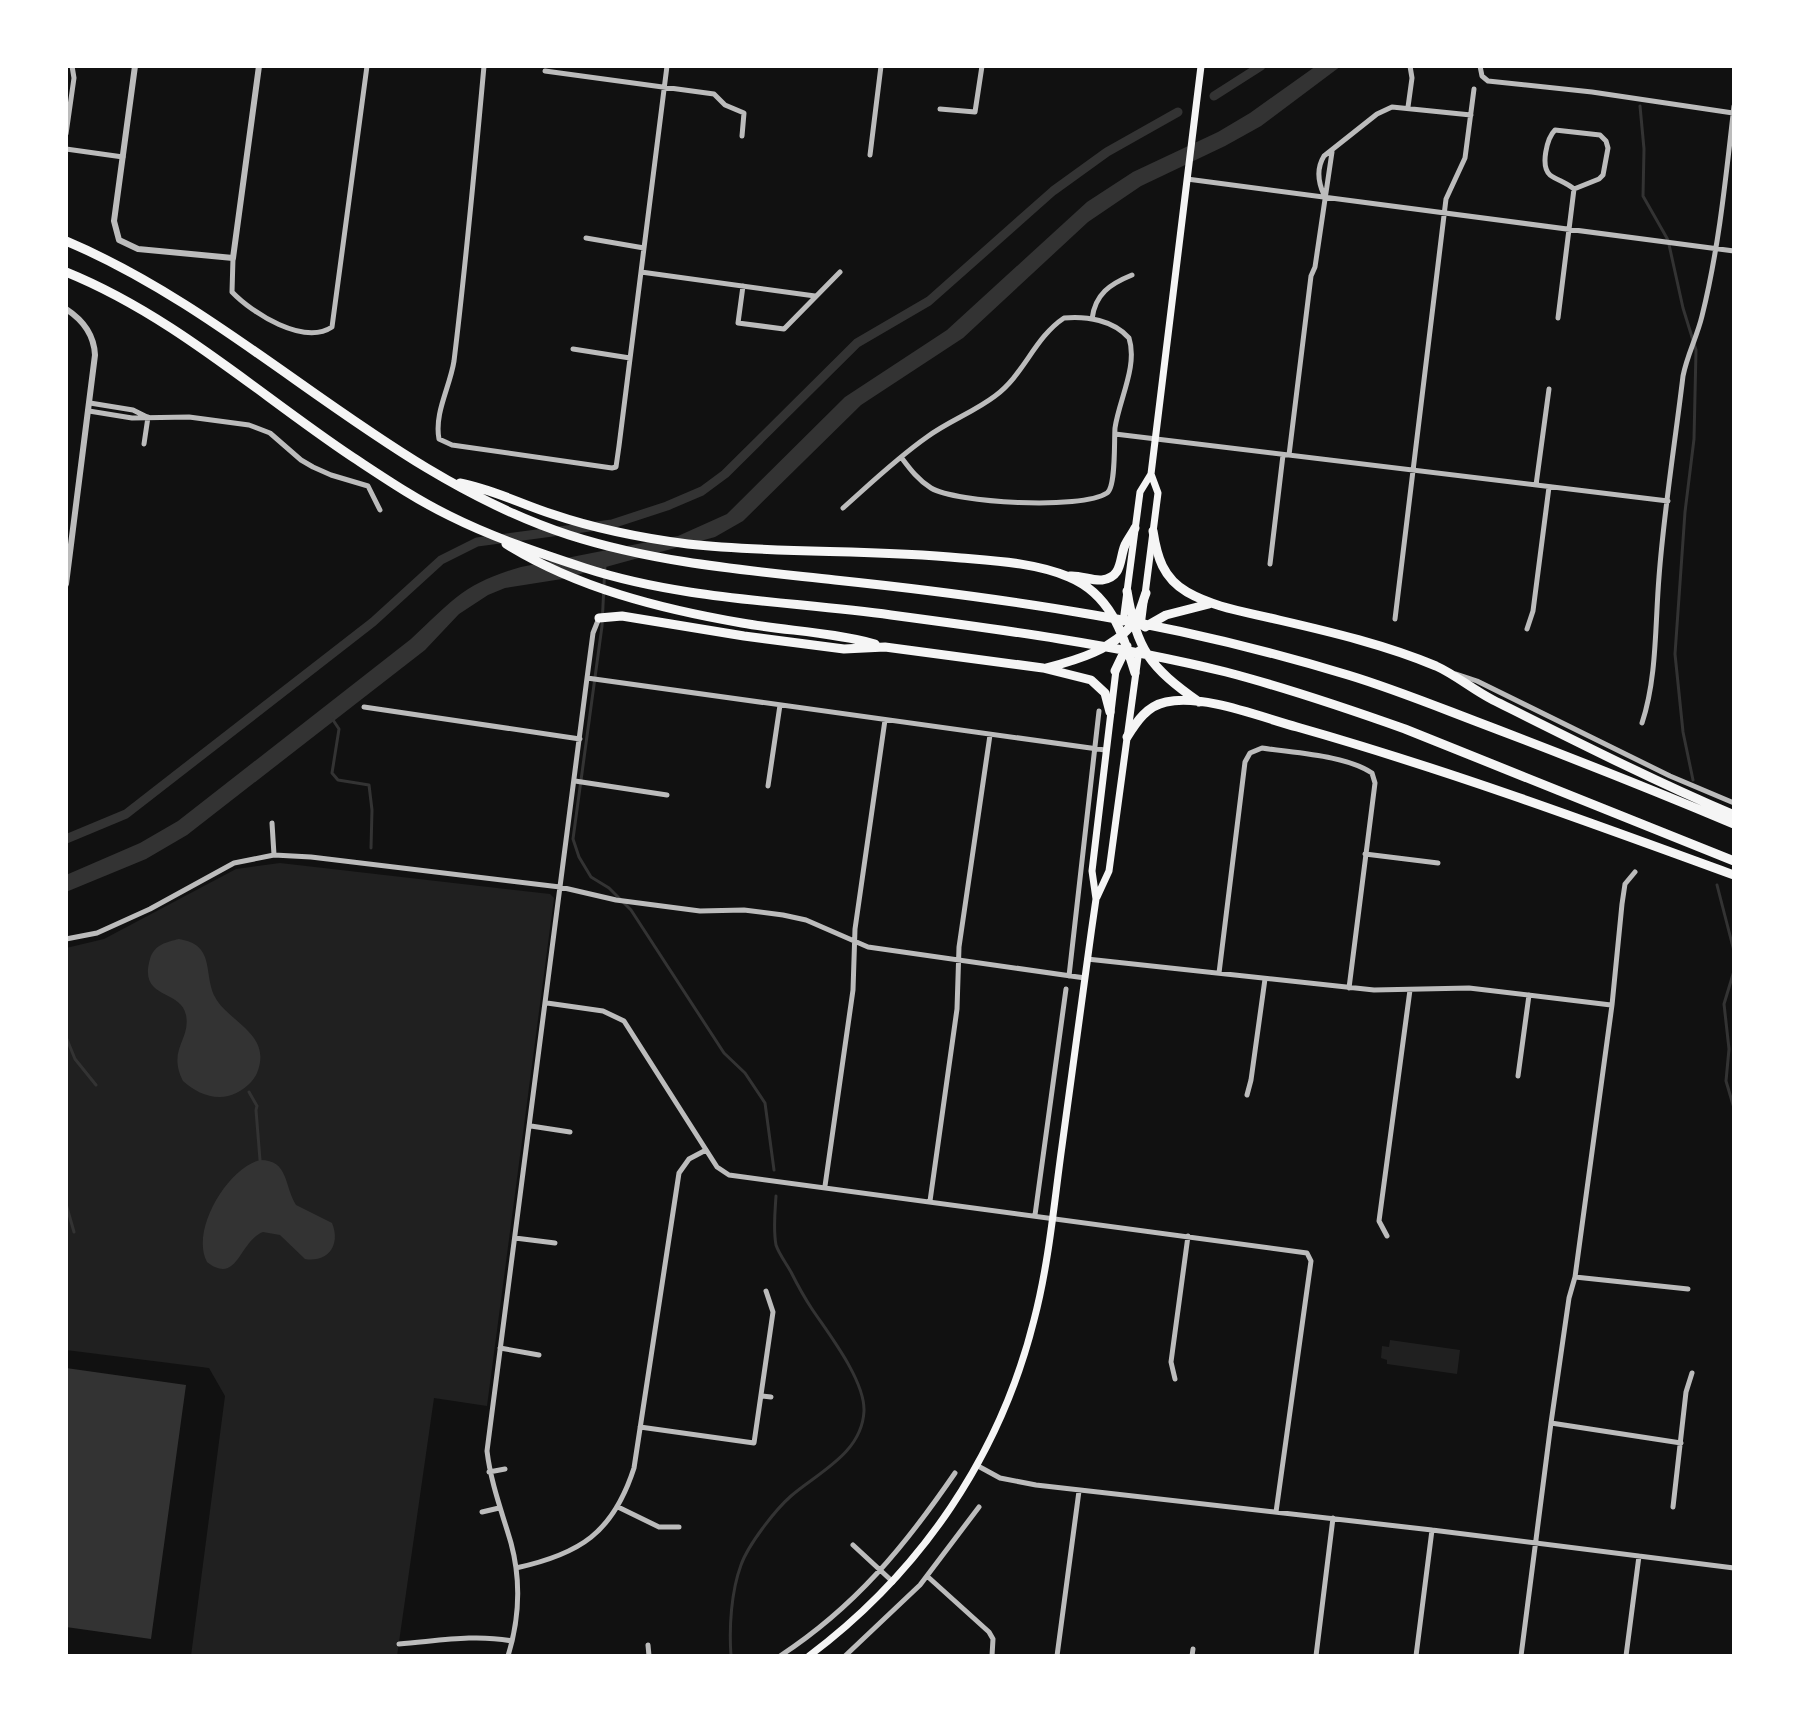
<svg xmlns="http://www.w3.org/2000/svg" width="1800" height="1722" font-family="Barlow,sans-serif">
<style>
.green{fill:#202020}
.water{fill:#333}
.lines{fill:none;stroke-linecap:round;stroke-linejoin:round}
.stream{stroke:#333;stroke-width:3}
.canal{stroke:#333;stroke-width:9}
.minor{stroke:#bcbcbc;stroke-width:5}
.tertiary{stroke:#bcbcbc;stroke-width:6}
.secondary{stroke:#f5f5f5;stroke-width:7}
.motorway{stroke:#f5f5f5;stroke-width:9}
</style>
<rect width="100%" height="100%" fill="#111"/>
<!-- green -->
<path class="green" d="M280,863L550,894L554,898L487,1406L434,1398L397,1656H191L225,1396L209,1368L66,1350V948L104,939L236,869Z
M1390,1340L1460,1350L1457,1374L1387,1364V1360L1381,1358L1382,1346L1389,1347Z"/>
<!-- water -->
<path class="water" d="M1316,66H1341L1261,126L1225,146L1141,186L1088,222L963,338L861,405L743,521L715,537L562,579L505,588L488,595L459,614L425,650L187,835L146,859L66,892V875L140,843L178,821L411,639C452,601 464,583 521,567L678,536L727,514L845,397L947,330L1087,202L1133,172L1218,132L1250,113Z
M179,939C216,945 203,973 215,997C228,1022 273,1034 257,1073C252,1084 240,1093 228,1096C212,1100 195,1092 183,1081C167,1049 191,1040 186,1015C181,989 138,1000 150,959C154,945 166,942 179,939Z
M260,1160C289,1160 284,1186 296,1205L332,1223C341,1245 328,1263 305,1259L280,1235L263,1232C239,1241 238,1286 207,1262C190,1230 228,1168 260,1160Z
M66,1368L186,1385L151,1639L66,1627Z"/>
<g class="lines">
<!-- stream -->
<path class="stream" d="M1640,106L1644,149L1643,196L1668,240L1683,308L1696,350L1694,439L1685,512L1675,654L1683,732L1693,780
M605,564L602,626L573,839L579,857L591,877L609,888L631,910L724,1053L745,1073L765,1103L774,1170
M333,720L339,729L332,773L338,780L369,785L372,810L371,848
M1717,885L1734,951
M1734,971L1724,1004L1729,1049L1726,1081L1734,1108
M66,1037L75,1059L96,1085
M249,1092L257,1106L256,1110L260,1160
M66,1204L74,1232
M731,1656C729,1628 731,1592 741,1565C748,1545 775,1510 791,1496C819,1472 862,1453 864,1411C865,1380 828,1333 812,1309C804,1297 797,1284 791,1272C786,1263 779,1254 776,1245C773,1229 775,1212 776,1196"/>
<!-- canal -->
<path class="canal" d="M1214,96L1261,66
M66,839L126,814L373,622L441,560L477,542L612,524L667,506L702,491L725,474L857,343L929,301L1053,191L1107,152L1178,112"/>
<!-- minor -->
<path class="minor" d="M484,66C475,165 466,263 454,361C450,387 434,413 439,439L452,445L612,468L616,467L619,446L667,66
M1480,66L1482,76L1488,81L1592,92L1733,113
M545,71L714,94L725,105L744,113L742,136
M1408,107L1412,78L1410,66
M940,109L975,112L982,66
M1555,130L1600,135L1606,141L1608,148L1603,175L1599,179L1574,189C1567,183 1557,180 1550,175C1540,166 1547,138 1555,130Z
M66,134L74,78L72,66
M66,149L123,157
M870,155L881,66
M1187,179L1734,251
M1324,195C1318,182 1316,169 1324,156L1377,114L1392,107L1471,115
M586,238L644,248
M233,258L232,292C252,313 304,346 332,327L367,66
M641,272L815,296
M743,286L738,323L784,329L840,272
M1558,318L1574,189
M1092,319C1095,294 1110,284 1132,275
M573,349L630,358
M90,403L133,410L147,417
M89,411L132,418L189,417L249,425L270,433L301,460L313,467L331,475L368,486L380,510
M1115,434L1668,501
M144,444L148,417
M1289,455L1311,276L1315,267L1332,152
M1536,485L1549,389
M843,508C870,484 897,458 927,437C949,421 974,412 995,396C1024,375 1034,338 1064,318C1087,316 1113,320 1129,338C1138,366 1119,400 1115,428C1114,442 1116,487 1107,493C1081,510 956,503 931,488C918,480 910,469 901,457
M1270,564L1283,455
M1395,619L1446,199L1465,158L1474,89
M1527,629L1533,611L1549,487
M1456,674L1477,681L1670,776L1734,803
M587,678L1105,750
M364,707L580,739
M1642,723C1657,678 1655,625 1659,577C1664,510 1675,443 1683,376C1687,355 1697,337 1702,316C1719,248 1726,176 1734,106
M575,781L667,795
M768,786L780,705
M272,823L274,855
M1365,854L1438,863
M66,939L97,933L150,909L234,863L274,855L311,857L560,887L616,900L700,911L744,910L783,915L806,920L868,947L1085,978
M1087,959L1374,990L1469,988L1611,1005
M1219,973L1245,762L1250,753L1262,748C1294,753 1345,755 1372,773L1375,783L1349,988
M1069,976L1099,711
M547,1003L603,1011L624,1021L717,1167L729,1175L1307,1253L1311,1261L1276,1512
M1518,1076L1529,995
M1247,1095L1251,1080L1265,979
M531,1126L570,1132
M825,1186L853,990L855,929L885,720
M930,1201L957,1009L959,947L990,735
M1035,1215L1066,989
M1387,1236L1379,1221L1410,990
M515,1238L555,1243
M1575,1277L1688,1289
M500,1348L539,1355
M1175,1379L1171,1362L1188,1236
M761,1396L771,1397
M1551,1423L1681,1443
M640,1427L754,1443L773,1312L766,1291
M978,1466L1000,1478L1036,1485L1432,1530L1734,1568
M489,1472L505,1469
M618,1507L659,1527H679
M1673,1507L1686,1392L1692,1373
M482,1512L499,1508
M853,1545L893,1582
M516,1568C580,1554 613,1533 634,1468L679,1173L689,1159L706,1150
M927,1576L989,1632L993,1639L992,1656
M399,1644C438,1641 474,1634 512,1641
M648,1645L649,1656
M508,1656C519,1620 521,1580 511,1543C502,1512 491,1484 487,1451L587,678L593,633L599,618
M780,1656C855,1607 905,1546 955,1473
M845,1656L920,1585L979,1507
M1057,1656L1079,1491
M1192,1656L1193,1649
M1316,1656L1333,1518
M1416,1656L1432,1530
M1521,1656L1551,1423L1569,1298L1575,1277L1612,1005L1622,904L1625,884L1635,872
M1626,1656L1639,1556"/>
<!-- tertiary -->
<path class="tertiary" d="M135,66L114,221L119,240L138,249L233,258L259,66
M66,309C83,320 94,334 95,355L66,584"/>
<!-- secondary -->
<path class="secondary" d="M1123,622L1140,492L1151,474
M1141,626L1158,493L1151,474L1201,66
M1097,897L1109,871L1139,650
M809,1656C921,1572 1000,1456 1034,1320C1049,1263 1054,1203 1062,1146C1073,1063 1084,981 1096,899L1092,871L1116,670"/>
<!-- motorway -->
<path class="motorway" d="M66,241C246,317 382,474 569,535C656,563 745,570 835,580C921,589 1008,600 1094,615C1179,629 1265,650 1348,675C1391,688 1433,705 1475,721C1562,754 1648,788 1734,824
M66,272C172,315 257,393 351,456C383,477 415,499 450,516C492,537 539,553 585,568C683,600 789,601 891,615C1004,630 1116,645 1226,672C1287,688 1346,708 1405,729L1734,861
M460,483C492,489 521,504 552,514C596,529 642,538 688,544C779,554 871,549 961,558C997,561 1036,563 1069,577C1110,594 1123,633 1135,673
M1153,531C1157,557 1163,578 1187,592C1215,608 1247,612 1279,620C1331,632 1386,645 1436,666C1456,675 1473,690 1493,700C1573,740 1652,780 1734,815
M506,544C577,588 661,609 742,623C787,631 831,632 875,644
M1070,576C1080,575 1092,581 1102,580C1123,577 1119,559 1125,545C1128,539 1132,534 1135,528
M1127,591C1137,651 1150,667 1199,702
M599,618L622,616L744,636L844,649L885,647L1043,668L1091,680L1105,693L1110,712
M1145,627L1166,615L1209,604
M1046,668C1077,660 1113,650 1134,622C1140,614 1142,603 1146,593
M1115,671L1127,646
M1127,737C1137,721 1147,706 1166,702C1204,694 1260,717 1297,727C1445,769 1589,822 1734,875"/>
</g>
<!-- border -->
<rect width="1800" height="1722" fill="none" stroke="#ffffff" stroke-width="136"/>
</svg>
